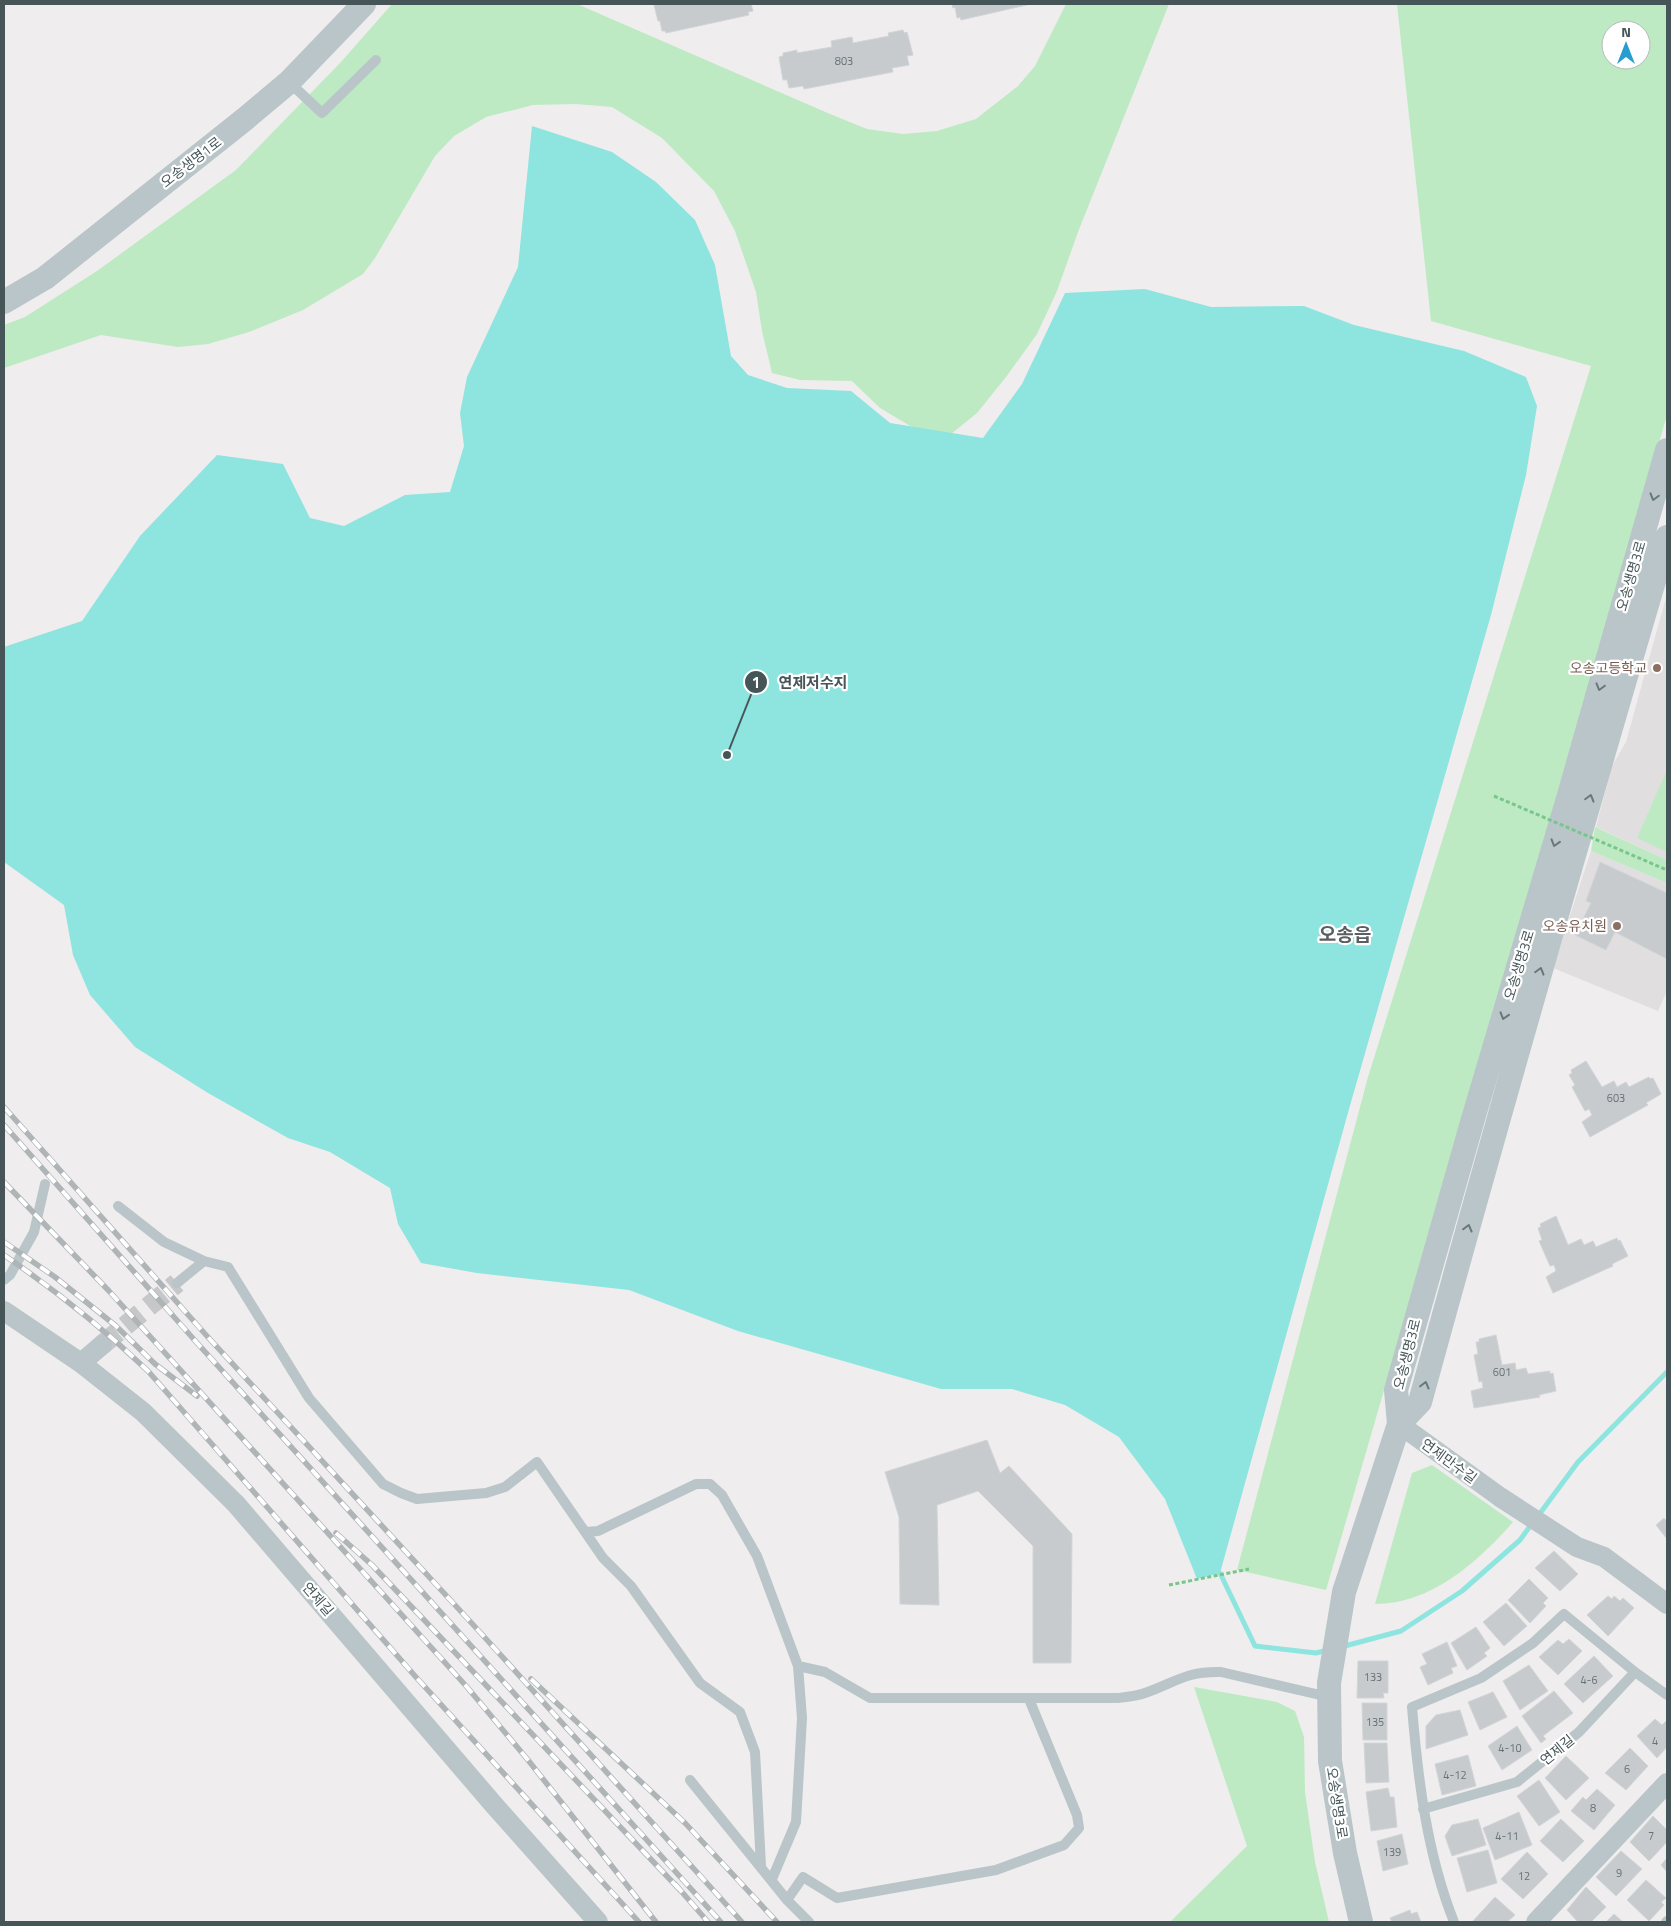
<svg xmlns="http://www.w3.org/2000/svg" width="1671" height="1926" font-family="'Titillium Web','Noto Sans KR',sans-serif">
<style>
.education{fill:#e0dedf}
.green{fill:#bdeac3;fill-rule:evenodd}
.water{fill:#8ee4df}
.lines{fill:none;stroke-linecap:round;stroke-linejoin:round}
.stream{stroke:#8ee4df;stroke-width:5}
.building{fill:#c7cbce;stroke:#d1d5d8}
.minor-tunnel{stroke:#c5c7c8;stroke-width:20;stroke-dasharray:20 10;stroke-linecap:butt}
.path{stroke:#78c68b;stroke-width:3;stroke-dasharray:4 2.5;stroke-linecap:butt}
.service{stroke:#b9c5c8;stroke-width:10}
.minor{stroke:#b9c5c8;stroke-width:20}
.tertiary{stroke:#b9c5c8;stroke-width:24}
.rail-casing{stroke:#afb4b7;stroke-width:5.5}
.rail{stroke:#fff;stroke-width:4;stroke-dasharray:11;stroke-linecap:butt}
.path-bridge{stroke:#78c68b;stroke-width:3;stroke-dasharray:4 2.5;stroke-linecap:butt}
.oneway{stroke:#68777a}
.education-dot{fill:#8d6e63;stroke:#fff;stroke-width:2}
.labels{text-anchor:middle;stroke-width:4.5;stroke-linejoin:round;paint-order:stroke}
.number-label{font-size:11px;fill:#667276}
.street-label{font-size:14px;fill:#465558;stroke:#fff}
.education-label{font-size:14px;fill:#785e54;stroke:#fff;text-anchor:end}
.district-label{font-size:19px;font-weight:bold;fill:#5a5f61;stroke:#fff}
.leader{fill:none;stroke:#465558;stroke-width:2}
.callout-dot{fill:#465558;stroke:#fff;stroke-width:2}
.mark-label{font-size:15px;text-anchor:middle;font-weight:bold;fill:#fff}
.callout-label{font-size:15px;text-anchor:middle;font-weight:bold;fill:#465558;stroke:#fff;stroke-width:4.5;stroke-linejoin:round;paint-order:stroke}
</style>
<rect width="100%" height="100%" fill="#efeded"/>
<!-- education -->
<path class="education" d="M1667,594V860L1596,827L1612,766L1626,742Z
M1591,851L1667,883V991L1658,1011L1553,968Z"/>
<!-- green -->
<path class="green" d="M392,4H577L830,114L867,129L903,134L937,131L976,119L1018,86L1035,66L1066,4H1169L1078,232L1057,291L1037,334L1006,377L977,413L951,434L912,427L880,408L852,381L800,380L772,373L762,331L756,292L735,231L714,191L662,138L612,107L576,104L533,105L486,117L454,136L435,156L375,258L363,274L303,310L249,332L208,344L178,347L101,335L4,368V325L25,317L97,271L236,170L341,62Z
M1397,4H1667V415L1326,1590L1237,1570L1368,1077L1591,366L1431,321ZM1611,30H1641V60H1611Z
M1667,770V852L1637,838Z
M1595,827L1667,860V883L1591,851Z
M1432,1465L1513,1522C1478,1562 1431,1604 1375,1604L1412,1473Z
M1194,1687L1277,1702L1295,1711L1304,1737L1305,1792L1315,1862L1329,1922H1170L1247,1846Z"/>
<!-- water -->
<path class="water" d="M532,126L612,152L656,182L695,220L715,265L731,356L748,375L787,388L851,391L890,423L983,438L1022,384L1065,293L1145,289L1211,307L1304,306L1354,325L1464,351L1526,377L1537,406L1526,475L1491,615L1349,1109L1220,1573L1197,1579L1165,1499L1119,1437L1065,1405L1012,1389H941L738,1331L629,1290L477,1273L421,1263L398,1224L390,1188L330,1152L288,1138L208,1093L135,1047L90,995L73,955L64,905L4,862V647L82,621L140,536L217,455L283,464L310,518L344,526L405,495L450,492L464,446L460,413L467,377L518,267Z"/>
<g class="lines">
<!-- stream -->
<path class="stream" d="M1538,1516L1578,1462L1667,1372
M1220,1573L1255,1646L1316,1653L1328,1650
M1341,1647L1401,1631L1462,1591L1520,1540L1533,1522"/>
</g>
<!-- building -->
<path class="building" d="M659,4H751L753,11L748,12L749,15L666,33L665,31H662L660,21H658L654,5Z
M952,4H1031L961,20L960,17L957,18L955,7L953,8Z
M903,30L904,33L907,32L913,55L907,56L909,65L892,68L893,72L804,89L803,86L789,88L787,80H783L779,57L783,56V53L797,50V53L832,47L831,41L852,37L853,43L889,36L888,33Z
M1600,862L1667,893V959L1615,932L1606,950L1575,935L1591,903L1586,901Z
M1586,1061L1602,1087L1614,1081L1617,1087L1626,1082L1629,1087L1649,1077L1650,1079L1653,1078L1661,1094L1646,1103L1648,1105L1590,1137L1582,1122L1592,1115L1589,1109L1585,1111L1572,1087L1575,1085L1569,1075L1572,1073L1571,1070Z
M1556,1216L1568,1245L1581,1239L1584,1245L1593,1241L1596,1247L1617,1238L1618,1241L1620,1240L1628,1256L1612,1264L1613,1266L1553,1293L1546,1277L1556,1271L1554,1265L1550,1266L1539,1241L1542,1240L1538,1228L1541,1227L1540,1224Z
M1496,1335L1502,1365L1515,1363L1516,1370L1526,1368L1528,1374L1550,1371V1374L1553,1373L1556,1391L1539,1395L1540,1397L1474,1408L1471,1391L1483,1388L1482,1381L1479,1382L1474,1355L1478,1354L1476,1342H1479V1339Z
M987,1440L1000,1473L1009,1466L1072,1534L1071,1663H1033V1546L978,1491L937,1505L939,1605L900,1604L899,1517L885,1472Z
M1664,1518L1667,1522V1539L1656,1525Z
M1554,1551L1578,1574L1560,1591L1535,1568Z
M1529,1579L1548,1598L1543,1603L1546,1606L1530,1623L1508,1600Z
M1608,1596L1612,1599L1614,1596L1620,1601L1623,1598L1634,1608L1608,1636L1587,1615Z
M1506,1603L1527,1626L1504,1646L1483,1622Z
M1476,1627L1490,1648L1484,1653L1487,1656L1467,1670L1451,1643Z
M1569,1639L1582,1651L1558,1675L1539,1657L1558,1640L1563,1644Z
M1447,1642L1457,1666L1451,1668L1453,1673L1428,1685L1420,1667L1427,1664L1422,1654Z
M1594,1656L1613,1676L1583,1703L1564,1684Z
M1358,1661H1388V1693H1383L1384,1698H1357Z
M1529,1665L1548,1691L1520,1710L1503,1681Z
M1554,1691L1573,1713L1543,1736L1546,1739L1541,1743L1522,1716Z
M1493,1692L1507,1717L1480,1730L1468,1702Z
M1362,1703H1387V1740H1363Z
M1460,1710L1468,1735L1426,1749V1726L1436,1715Z
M1655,1719L1662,1725L1667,1720V1747L1657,1758L1637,1736Z
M1517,1726L1532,1750L1502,1770L1488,1746Z
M1364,1743H1387L1389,1782L1366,1783Z
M1630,1748L1648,1766L1626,1790L1605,1773Z
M1468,1755L1476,1786L1442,1795L1435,1764Z
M1566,1756L1589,1778L1566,1800L1545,1778Z
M1539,1780L1560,1812L1539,1826L1517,1796Z
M1388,1788L1390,1797H1394L1397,1827L1371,1831L1366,1792Z
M1597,1789L1615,1805L1594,1830L1571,1811L1583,1797L1586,1800Z
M1519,1812L1532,1845L1495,1860L1483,1828Z
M1653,1816L1667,1830V1842L1649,1861L1630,1842Z
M1478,1819L1486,1845L1452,1856L1445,1836L1452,1825Z
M1561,1819L1584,1841L1563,1862L1540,1841Z
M1402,1834L1408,1864L1383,1871L1377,1841Z
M1488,1850L1497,1883L1467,1892L1457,1858Z
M1621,1851L1642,1869L1616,1896L1596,1877Z
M1527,1852L1548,1874L1523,1899L1501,1879Z
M1667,1858V1872L1661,1865Z
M1646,1880L1666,1898L1661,1902L1664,1905L1649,1921L1627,1900Z
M1586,1887L1606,1907L1591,1922H1578L1567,1910Z
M1495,1897L1515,1915L1507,1922H1472Z
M1410,1910L1411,1914L1417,1912L1421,1922H1392L1390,1918Z
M1614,1914L1623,1922H1606Z"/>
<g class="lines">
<!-- minor-tunnel -->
<path class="minor-tunnel" d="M102,1345L177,1283"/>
<!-- path -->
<path class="path" d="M1169,1585L1249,1569"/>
<!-- service -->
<path class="service" d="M289,82L322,113L376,60
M118,1206L164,1242L204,1261
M4,1280L10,1275L34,1232L45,1184
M177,1283L204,1261L228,1267L309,1398L383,1484L401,1493L417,1499L486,1493L505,1487L537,1462L603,1558L631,1586L700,1683L740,1712L755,1752L761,1866
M586,1532L598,1531L696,1484H710L722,1495L757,1556L798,1666L802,1718L796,1822L772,1879
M798,1666L825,1672L870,1698H1118C1127,1697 1137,1696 1145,1693C1176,1682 1186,1671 1221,1672L1329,1697
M690,1780L787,1900L809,1922
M1423,1809L1517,1782L1579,1732L1635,1672
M787,1900L803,1877L837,1898L996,1870L1064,1845L1079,1828L1077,1815L1029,1699
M1454,1922C1427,1854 1418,1780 1412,1707L1481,1678L1533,1643L1564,1614L1635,1672L1667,1695
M1666,1922L1667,1921"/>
<!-- minor -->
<path class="minor" d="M4,1311L81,1363L143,1412L236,1504L494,1805L598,1922
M81,1363L102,1345
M1399,1424L1500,1497L1577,1547L1604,1557L1667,1604
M1536,1922L1667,1783"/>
<!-- tertiary -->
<path class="tertiary" d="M4,302L45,278L245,119L289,82L364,4
M1399,1424L1420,1402C1499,1113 1582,825 1667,537
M1361,1922L1345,1853L1330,1761L1329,1683L1344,1592L1399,1424L1396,1390L1473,1119L1569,795L1667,450"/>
<defs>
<path id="rail" d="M4,1107L206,1335L478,1630L742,1922
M4,1125L198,1344L721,1922
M4,1182L109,1291L467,1687L528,1760L656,1922
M4,1242L55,1277L116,1326L155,1364L197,1396
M4,1255C55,1290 103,1328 148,1371L415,1676L639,1922
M336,1533L372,1565L680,1890
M531,1679L685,1823L777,1922
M675,1884L708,1922"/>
</defs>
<!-- rail casing -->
<use href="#rail" class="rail-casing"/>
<!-- rail -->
<use href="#rail" class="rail"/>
<!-- path-bridge -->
<path class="path-bridge" d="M1494,796L1667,870"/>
</g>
<!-- one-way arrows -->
<defs><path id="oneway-chevron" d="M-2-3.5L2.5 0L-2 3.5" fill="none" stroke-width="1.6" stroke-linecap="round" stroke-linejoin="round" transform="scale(1.25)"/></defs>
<g class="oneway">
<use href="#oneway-chevron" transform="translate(1654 497) rotate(106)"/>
<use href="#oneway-chevron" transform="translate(1600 687) rotate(106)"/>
<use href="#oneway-chevron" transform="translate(1590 798) rotate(-74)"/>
<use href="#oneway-chevron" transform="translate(1555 843) rotate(107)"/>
<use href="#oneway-chevron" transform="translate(1540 971) rotate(-74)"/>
<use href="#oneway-chevron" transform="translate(1504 1016) rotate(107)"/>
<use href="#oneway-chevron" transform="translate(1468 1228) rotate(-75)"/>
<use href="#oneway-chevron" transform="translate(1425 1385) rotate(-75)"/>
</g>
<!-- markers -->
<g class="education-dot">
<circle cx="1657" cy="668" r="5"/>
<circle cx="1617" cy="926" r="5"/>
</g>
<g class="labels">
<!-- number labels -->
<g class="number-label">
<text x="844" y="65">803</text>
<text x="1616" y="1102">603</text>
<text x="1502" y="1376">601</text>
<text x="1373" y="1681">133</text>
<text x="1589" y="1684">4-6</text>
<text x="1375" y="1726">135</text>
<text x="1655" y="1745">4</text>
<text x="1510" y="1752">4-10</text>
<text x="1627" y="1773">6</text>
<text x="1455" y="1779">4-12</text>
<text x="1593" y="1812">8</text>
<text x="1507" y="1840">4-11</text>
<text x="1651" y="1840">7</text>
<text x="1392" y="1856">139</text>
<text x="1619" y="1877">9</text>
<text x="1524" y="1880">12</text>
</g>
<!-- street labels -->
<g class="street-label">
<text transform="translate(191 162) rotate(-38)" y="5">오송생명1로</text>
<text transform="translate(1631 576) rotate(-74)" y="5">오송생명3로</text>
<text transform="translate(1519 965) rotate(-73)" y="5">오송생명3로</text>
<text transform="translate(1407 1354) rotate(-76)" y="5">오송생명3로</text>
<text transform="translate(1449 1461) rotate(36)" y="5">연제만수길</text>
<text transform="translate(318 1599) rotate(49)" y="5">연제길</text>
<text transform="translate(1557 1750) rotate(-39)" y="5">연제길</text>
<text transform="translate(1337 1803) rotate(81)" y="5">오송생명3로</text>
</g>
<!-- education labels -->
<g class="education-label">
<text x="1647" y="673">오송고등학교</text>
<text x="1607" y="931">오송유치원</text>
</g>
<!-- district labels -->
<g class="district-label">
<text x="1345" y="941">오송읍</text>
</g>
</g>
<!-- callouts -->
<path class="leader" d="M727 755L756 682"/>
<g class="callout-dot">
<circle cx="727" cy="755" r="5"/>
<circle cx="756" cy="682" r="12"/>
</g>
<g class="mark-label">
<text x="756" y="688">1</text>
</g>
<g class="callout-label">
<text x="813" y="688">연제저수지</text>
</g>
<!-- border -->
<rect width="1671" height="1926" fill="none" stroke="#465558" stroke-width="10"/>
<!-- north arrow -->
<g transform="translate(1626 45)"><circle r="24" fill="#ffffff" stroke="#b5bbbc"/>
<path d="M0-4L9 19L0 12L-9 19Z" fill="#269ecf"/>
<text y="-8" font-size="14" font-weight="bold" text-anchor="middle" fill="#465558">N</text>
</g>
</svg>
